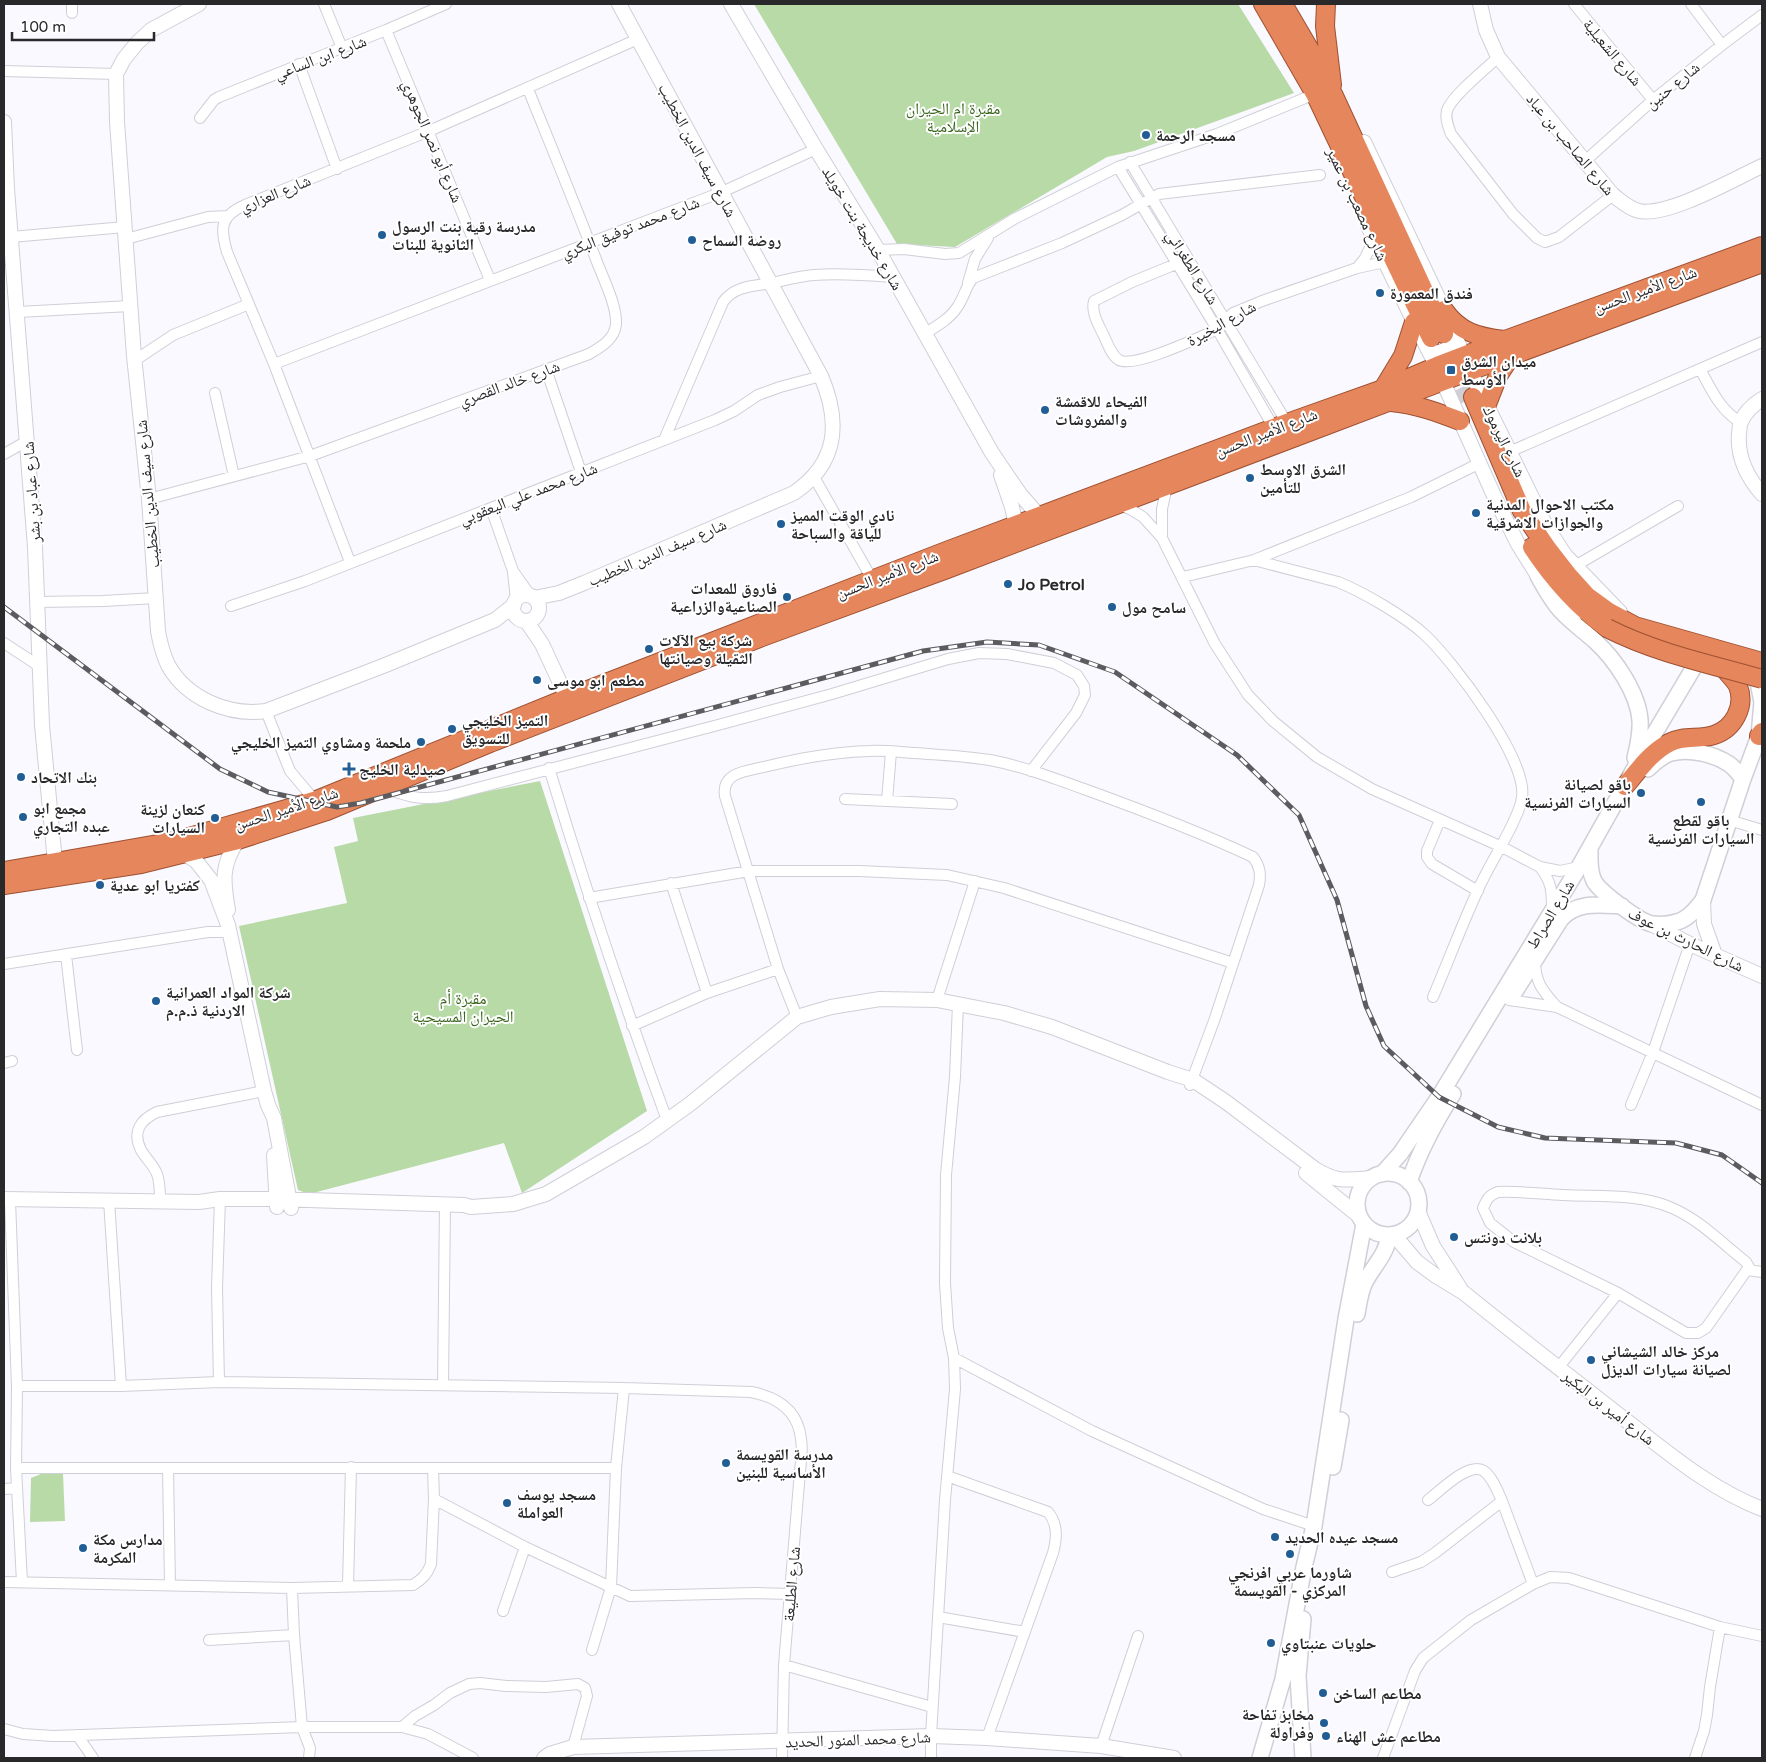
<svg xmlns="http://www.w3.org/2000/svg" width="1766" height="1762" font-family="'Varela Round','Noto Naskh Arabic',sans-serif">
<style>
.green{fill:#b7daa6}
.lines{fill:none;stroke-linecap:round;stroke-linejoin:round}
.trunk-tunnel{stroke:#cfcfd5;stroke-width:18;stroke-dasharray:18 9;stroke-linecap:butt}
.minor-casing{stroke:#cfd0d7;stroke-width:12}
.tertiary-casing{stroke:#cfd0d7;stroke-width:16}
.secondary-casing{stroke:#cfd0d7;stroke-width:18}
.trunk-casing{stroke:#9f5131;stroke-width:20}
.minor{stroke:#fff;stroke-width:10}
.tertiary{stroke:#fff;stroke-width:14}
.secondary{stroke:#fff;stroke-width:15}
.trunk{stroke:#e6865c;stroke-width:18}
.rail-casing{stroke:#5c5c60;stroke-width:5}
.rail{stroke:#fff;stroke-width:3;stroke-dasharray:9;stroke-linecap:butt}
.trunk-bridge-casing{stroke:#9f5131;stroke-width:20;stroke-linecap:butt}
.trunk-bridge{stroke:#e6865c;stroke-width:18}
.poi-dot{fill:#215e95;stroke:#fff;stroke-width:2}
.labels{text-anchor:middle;stroke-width:4;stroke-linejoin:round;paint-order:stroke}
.street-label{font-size:16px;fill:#29292c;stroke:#fff}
.park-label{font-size:16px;fill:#3a651d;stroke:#fff}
.poi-label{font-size:16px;font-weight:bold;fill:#29292c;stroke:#fff;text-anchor:start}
</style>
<rect width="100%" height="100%" fill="#f9f9ff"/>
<!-- green -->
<path class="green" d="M754,4H1238L1294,93L1134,151L1107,157L955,247L897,244Z
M540,781L647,1111L522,1193L504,1143L309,1194L298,1190L239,926L347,903L334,847L358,841L353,818Z
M63,1474L65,1521L30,1522L31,1478L41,1474Z"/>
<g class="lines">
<!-- trunk-tunnel -->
<path class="trunk-tunnel" d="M1456,361L1473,397
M1444,366L1462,403"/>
<defs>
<path id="minor" d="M324,4L342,48
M1574,4L1653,100
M1691,4L1722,45
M72,13V4
M386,30L490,280
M1498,57C1485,70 1456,92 1448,108C1444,116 1448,126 1451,134L1513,214L1537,238L1545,242L1559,237L1613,195
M299,64L337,169
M4,71L116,74
M200,118L214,100L219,97L386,30L446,4
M1585,161L1653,100L1722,45L1762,15
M1130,162L1287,423
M1118,167L1217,329L1274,428
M11,237L125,227
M126,239L208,217L227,216
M878,250L904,249L945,254L959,253L1014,219L1118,167L1217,134L1315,94
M1176,264L1132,282L1094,301C1091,312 1098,324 1103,334C1107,342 1111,355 1119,360C1133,368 1191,341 1207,334L1217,329L1233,313L1262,301L1357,268L1385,262
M1357,268L1365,258L1374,239
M968,283L975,259L988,238
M18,312L130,306
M924,334C937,326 950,319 958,306C964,297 966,286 973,278L1062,243L1122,215L1159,194L1320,175
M134,361L173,335L249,304
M274,364L722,192L816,149
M546,369L581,472
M1700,369C1711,389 1720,410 1740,422
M215,393L234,476
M664,440L723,302C734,286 754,286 772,283C786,280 800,276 814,275C840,273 867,275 892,277
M1509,452L1762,342
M4,454L27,441
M814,477L872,579
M149,499L310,456L589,354C601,347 615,339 616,324C617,306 604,280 597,262C575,204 551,146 528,89
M1119,505L1130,509L1143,517L1162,538L1215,644L1248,695L1273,721L1317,757L1372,789L1502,847L1540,867L1560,871L1579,867
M491,508L513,571L530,595
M1162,538V509L1167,486
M1254,560L1338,582C1363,592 1406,617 1425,635C1453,661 1528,760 1522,797C1521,807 1516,816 1512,825C1501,848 1487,869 1477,892C1461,927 1448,962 1433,997
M350,562L274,364L227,252C220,228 220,216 245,205L429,131L638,39
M1575,566L1678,506
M513,572L516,600
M1183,577L1254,560L1411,497L1480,463
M36,602L103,601L156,598
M231,606L305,581L715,420L734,411L758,395L780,387L821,376
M4,643L39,666
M266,711L290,771L317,803
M549,768C585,887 624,1004 667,1120
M384,788C410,797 420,801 447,796L718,725L832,694L948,659L979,653L1007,654L1054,663L1077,675L1084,686L1085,695L1076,713L1031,771
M845,799L952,804
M887,801L891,752
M1440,820L1427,851V857L1432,864L1478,891
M1729,820L1762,830
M1540,867C1552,883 1552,891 1552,910
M671,883L707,993
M589,898L749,871H859L947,875L1004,888L1233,963
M66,955L77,1050
M1535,960C1535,983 1543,991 1557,1007
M4,964L208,932H230
M937,1000L975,881
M1509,1000L1557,1007L1762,1105
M797,1017L778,969L725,796C721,771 749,771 768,766C801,758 835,752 869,751C884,750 900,752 915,753C940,755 965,756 990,760C1022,766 1053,778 1084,789C1142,810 1198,831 1253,857C1260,866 1261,874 1259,885L1214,1021L1190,1085
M632,1026L707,993L778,969
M4,1063L12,1061
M1631,1105L1653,1052L1690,944
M1498,1192C1520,1191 1541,1194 1563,1195C1599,1197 1638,1193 1672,1208C1700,1220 1723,1244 1746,1262L1749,1267L1706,1328L1698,1333H1686L1618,1293L1514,1242L1490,1223L1483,1208C1487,1199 1489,1195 1498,1192Z
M10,1200L17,1386L16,1468L22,1582
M109,1200L121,1386
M160,1201C160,1192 160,1182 157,1174C153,1164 146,1159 141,1150C132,1132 140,1120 157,1112L264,1091
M1748,1270L1762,1272
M954,1358L1092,1431L1263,1509L1314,1526
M1558,1368L1618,1293
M219,1382L217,1288L220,1199
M443,1385L445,1205
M17,1386H121L219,1382L624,1388L751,1392C777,1397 798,1410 801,1439C803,1449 801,1461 800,1471L784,1665L782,1758
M16,1468H616
M168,1468L170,1585
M947,1476L1048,1512C1058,1524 1057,1538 1053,1553L987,1738
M4,1489L17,1488
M434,1499L525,1547L630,1596L756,1593L790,1594
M1428,1500C1440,1491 1469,1461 1484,1471C1493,1478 1498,1492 1502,1501
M1392,1572L1421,1562L1435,1553L1502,1501L1533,1584
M4,1582L292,1588L413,1585C422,1579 427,1575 431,1564L434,1499L433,1468
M348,1586L351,1467
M292,1588L294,1635L302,1727L310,1748L309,1758
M503,1611L525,1547
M938,1617L1025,1632
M209,1640L294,1635
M592,1650L611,1587L616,1468L624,1388
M784,1665L932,1707
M402,1727L415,1716L434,1705L450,1693L469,1684L480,1683L506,1686L546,1687L578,1684L585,1688L587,1696L573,1747
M4,1729L23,1734L53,1736L302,1727H402L428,1734L473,1758
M77,1735L93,1758
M1101,1746L1138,1636
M931,1758V1736L945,1500L955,1389L954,1358L948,1328L945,1283L946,1175L955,1077L958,1004
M1383,1758L1415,1671L1423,1658L1471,1620L1533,1584L1550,1577L1569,1578L1720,1627L1762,1636
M1695,1758L1704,1731L1707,1715L1710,1687L1720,1627"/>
<path id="tertiary" d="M199,4L151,30L137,43L124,59L116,74L117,122L134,356L149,499L158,631C160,643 163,654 168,665C187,699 229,716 266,711L383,666L495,620L514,605
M731,4L816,149L878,250L992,453L1020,494L1040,517
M1480,4L1486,30L1498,57L1613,195C1621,201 1628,208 1639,211C1668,217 1734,179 1762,166
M4,122L7,189L35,547L42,725L55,862
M1364,142L1444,310L1470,371L1545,524L1565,555L1620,612
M1368,226L1414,322L1432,357L1495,498L1518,544L1538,576L1558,597L1578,612
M1427,348L1435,353C1446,352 1452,346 1455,337
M1762,399C1754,404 1745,412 1741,422C1739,425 1740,430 1739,433C1737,457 1747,477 1762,494
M1001,475L1012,507L1016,525
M513 608a13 13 0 1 1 26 0a13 13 0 1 1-26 0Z
M534,598L559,593L584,583L794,493C838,463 841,423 821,376L619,4
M527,622L542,644L567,698
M185,854L196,861L211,880L228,925L264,1091L268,1105L274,1118L291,1208
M1703,900L1704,924L1715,955
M228,910C223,881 221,865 238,840
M1651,924L1690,944L1762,976
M274,1155L277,1207
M1306,1173L1359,1216
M4,1199L199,1202L220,1199H277L464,1205L471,1207L513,1204L546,1194L644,1137L690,1104L797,1017L831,1007L880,999L937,1000L1004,1013L1052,1027L1168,1072L1193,1080L1226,1102L1315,1169C1338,1183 1346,1180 1372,1178
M1418,1211L1433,1246L1460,1288
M1394,1235L1417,1262L1436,1276L1464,1293C1516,1335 1569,1376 1623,1418C1667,1452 1710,1489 1762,1509
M544,1758L550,1754L573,1747L931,1736L987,1738L1101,1746L1174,1758"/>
<path id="secondary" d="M1538,576C1545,588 1551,600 1561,611C1571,622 1584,631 1595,641C1615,659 1638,693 1640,720C1641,733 1638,745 1635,758
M1648,769C1655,762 1662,756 1671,753C1689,748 1714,754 1729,764C1735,768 1739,774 1743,779
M1590,850C1590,861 1589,871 1594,881C1600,892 1641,923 1653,924C1660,925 1670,924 1677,922C1688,919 1696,909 1703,900L1743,779L1759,736L1762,702L1755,668
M1514,993L1561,919C1577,901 1600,905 1622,906
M1357 1204a31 31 0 1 1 62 0a31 31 0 1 1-62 0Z
M1382,1174L1400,1154L1439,1097L1579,867L1647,746L1703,652
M1409,1182C1420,1150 1435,1122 1453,1094
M1357,1314C1359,1303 1360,1292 1365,1282C1373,1267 1387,1253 1389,1236
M1333,1467L1341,1420
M1260,1758L1283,1679L1304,1567L1314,1526L1346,1319L1364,1224
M1303,1758L1298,1676L1303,1619"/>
<path id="trunk" d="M1263,4L1315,94L1431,338
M1283,4L1310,50L1334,96L1444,334
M1326,4L1325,26L1332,85
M1444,310C1459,332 1478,337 1504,340
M1383,389L1403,356L1414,322
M1473,397L1522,511L1547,548L1568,575L1587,596L1609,612L1635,626L1762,662
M1391,402C1415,404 1437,412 1460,421
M1487,404L1498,376L1511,356
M1532,547C1553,579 1577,606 1607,628
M1759,736L1762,732
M1625,786C1638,771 1651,752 1669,743C1683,735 1699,740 1714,735C1733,729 1746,707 1738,686C1735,680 1728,674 1724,668
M4,871L175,841L314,801L567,698L949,550L1287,423L1383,389L1437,366L1505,340L1762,246
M4,885L141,864L238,840L327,811L490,743L762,637L947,569L1470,371L1762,263"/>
</defs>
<!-- minor casing -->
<use href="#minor" class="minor-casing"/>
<!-- tertiary casing -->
<use href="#tertiary" class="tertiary-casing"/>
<!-- secondary casing -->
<use href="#secondary" class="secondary-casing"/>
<!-- trunk casing -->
<use href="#trunk" class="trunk-casing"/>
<!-- minor -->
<use href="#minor" class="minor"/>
<!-- tertiary -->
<use href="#tertiary" class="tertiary"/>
<!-- secondary -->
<use href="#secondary" class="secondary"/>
<!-- trunk -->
<use href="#trunk" class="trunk"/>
<defs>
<path id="rail" d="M4,607L220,769L268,792L337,807L361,803L923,651L987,642L1039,645L1115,672L1237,755L1299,815L1337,900L1366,1006L1384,1046L1439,1097L1498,1127L1545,1138L1676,1143L1722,1155L1762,1183"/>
</defs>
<!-- rail casing -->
<use href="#rail" class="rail-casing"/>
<!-- rail -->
<use href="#rail" class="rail"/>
<defs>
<path id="trunk-bridge" d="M1607,628C1656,653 1710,664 1762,679"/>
</defs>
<!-- trunk-bridge casing -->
<use href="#trunk-bridge" class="trunk-bridge-casing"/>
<!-- trunk-bridge -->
<use href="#trunk-bridge" class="trunk-bridge"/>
</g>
<!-- markers -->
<g class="poi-dot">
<circle cx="1146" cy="135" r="5"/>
<circle cx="382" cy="235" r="5"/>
<circle cx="692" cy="240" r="5"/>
<circle cx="1380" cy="293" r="5"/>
<rect x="1446" y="365" width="10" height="10" rx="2.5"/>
<circle cx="1045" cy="410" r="5"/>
<circle cx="1250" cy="478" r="5"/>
<circle cx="1476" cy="513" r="5"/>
<circle cx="781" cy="524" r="5"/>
<circle cx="1008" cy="584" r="5"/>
<circle cx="787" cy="597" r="5"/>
<circle cx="1112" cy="607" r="5"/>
<circle cx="649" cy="649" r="5"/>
<circle cx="537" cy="680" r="5"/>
<circle cx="452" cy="729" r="5"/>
<circle cx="421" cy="742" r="5"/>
<path d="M346.5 761.5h5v5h5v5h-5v5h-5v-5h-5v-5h5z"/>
<circle cx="21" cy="777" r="5"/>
<circle cx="1641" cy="793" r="5"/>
<circle cx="1701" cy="802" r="5"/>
<circle cx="23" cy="817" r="5"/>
<circle cx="215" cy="818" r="5"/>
<circle cx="100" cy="885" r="5"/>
<circle cx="156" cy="1001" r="5"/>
<circle cx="1454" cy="1237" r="5"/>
<circle cx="1591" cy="1360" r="5"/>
<circle cx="726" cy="1463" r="5"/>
<circle cx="507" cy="1503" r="5"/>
<circle cx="1275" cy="1537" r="5"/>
<circle cx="83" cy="1548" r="5"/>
<circle cx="1290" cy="1554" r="5"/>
<circle cx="1271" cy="1643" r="5"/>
<circle cx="1323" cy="1693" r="5"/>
<circle cx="1324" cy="1723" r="5"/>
<circle cx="1326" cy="1736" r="5"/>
</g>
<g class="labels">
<!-- street labels -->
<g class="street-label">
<text transform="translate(1613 52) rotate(50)" y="6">شارع الشعيلية</text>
<text transform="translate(320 57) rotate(-21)" y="6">شارع ابن الساعي</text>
<text transform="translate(1672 85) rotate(-39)" y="6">شارع حنين</text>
<text transform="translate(433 141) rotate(67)" y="6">شارع أبو نصر الجوهري</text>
<text transform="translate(1571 144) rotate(50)" y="6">شارع الصاحب بن عباد</text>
<text transform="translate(698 150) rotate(62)" y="6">شارع سيف الدين الخطيب</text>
<text transform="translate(275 193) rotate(-22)" y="6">شارع العزاري</text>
<text transform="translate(1358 204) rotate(65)" y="6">شارع مصعب بن عمير</text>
<text transform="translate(630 227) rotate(-21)" y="6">شارع محمد توفيق البكري</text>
<text transform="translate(863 228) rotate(59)" y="6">شارع خديجة بنت خويلد</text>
<text transform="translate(1193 267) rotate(58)" y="6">شارع الطغرائي</text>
<text transform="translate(1645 289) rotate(-20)" y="6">شارع الأمير الحسن</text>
<text transform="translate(1221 323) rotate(-29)" y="6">شارع البخيرة</text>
<text transform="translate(509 383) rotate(-20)" y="6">شارع خالد القصري</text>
<text transform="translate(1266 432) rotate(-21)" y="6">شارع الأمير الحسن</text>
<text transform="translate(1505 441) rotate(64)" y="6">شارع اليرموك</text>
<text transform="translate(31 492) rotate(-94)" y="6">شارع عباد بن بشر</text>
<text transform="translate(528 493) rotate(-21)" y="6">شارع محمد علي اليعقوبي</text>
<text transform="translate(147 494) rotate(-95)" y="6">شارع سيف الدين الخطيب</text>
<text transform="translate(657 552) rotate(-23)" y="6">شارع سيف الدين الخطيب</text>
<text transform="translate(887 574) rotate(-21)" y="6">شارع الأمير الحسن</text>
<text transform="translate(286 808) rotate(-18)" y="6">شارع الأمير الحسن</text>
<text transform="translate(1550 914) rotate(-59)" y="6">شارع الصراط</text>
<text transform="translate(1686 939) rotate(26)" y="6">شارع الحارث بن عوف</text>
<text transform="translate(1609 1407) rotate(38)" y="6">شارع أمير بن البكير</text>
<text transform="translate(791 1584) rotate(-85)" y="6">شارع الطليعة</text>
<text transform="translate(858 1739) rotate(-2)" y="6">شارع محمد المنور الحديد</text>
</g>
<!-- park labels -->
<g class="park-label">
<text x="953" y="114">مقبرة ام الحيران<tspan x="953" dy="18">الإسلامية</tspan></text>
<text x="463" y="1004">مقبرة أم<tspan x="463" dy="18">الحيران المسيحية</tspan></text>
</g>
<!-- poi labels -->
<g class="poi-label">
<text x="1156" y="141">مسجد الرحمة</text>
<text x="392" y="232">مدرسة رقية بنت الرسول<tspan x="392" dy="18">الثانوية للبنات</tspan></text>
<text x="702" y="246">روضة السماح</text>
<text x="1390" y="299">فندق المعمورة</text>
<text x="1461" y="367">ميدان الشرق<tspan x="1461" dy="18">الأوسط</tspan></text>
<text x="1055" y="407">الفيحاء للاقمشة<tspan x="1055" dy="18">والمفروشات</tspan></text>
<text x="1260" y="475">الشرق الاوسط<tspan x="1260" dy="18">للتأمين</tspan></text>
<text x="1486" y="510">مكتب الاحوال المدنية<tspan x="1486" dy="18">والجوازات الاشرقية</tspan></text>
<text x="791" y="521">نادي الوقت المميز<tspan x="791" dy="18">للياقة والسباحة</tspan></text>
<text x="1018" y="590">Jo Petrol</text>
<text x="777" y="594" text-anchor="end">فاروق للمعدات<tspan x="777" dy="18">الصناعيةوالزراعية</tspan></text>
<text x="1122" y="613">سامح مول</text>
<text x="659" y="646">شركة بيع الآلات<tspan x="659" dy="18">الثقيلة وصيانتها</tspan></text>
<text x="547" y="686">مطعم ابو موسى</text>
<text x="462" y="726">التميز الخليجي<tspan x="462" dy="18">للتسويق</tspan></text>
<text x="411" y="748" text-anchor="end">ملحمة ومشاوي التميز الخليجي</text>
<text x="359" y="775">صيدلية الخليج</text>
<text x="31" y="783">بنك الاتحاد</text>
<text x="1631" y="790" text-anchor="end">باقو لصيانة<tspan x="1631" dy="18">السيارات الفرنسية</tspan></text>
<text x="33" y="814">مجمع ابو<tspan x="33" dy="18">عبده التجاري</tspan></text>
<text x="205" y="815" text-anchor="end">كنعان لزينة<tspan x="205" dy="18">السيارات</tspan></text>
<text x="1701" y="826" text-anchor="middle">باقو لقطع<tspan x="1701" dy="18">السيارات الفرنسية</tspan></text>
<text x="110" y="891">كفتريا ابو عدية</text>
<text x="166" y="998">شركة المواد العمرانية<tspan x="166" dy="18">الاردنية ذ.م.م</tspan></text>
<text x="1464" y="1243">بلانت دونتس</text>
<text x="1601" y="1357">مركز خالد الشيشاني<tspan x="1601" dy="18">لصيانة سيارات الديزل</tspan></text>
<text x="736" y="1460">مدرسة القويسمة<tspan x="736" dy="18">الأساسية للبنين</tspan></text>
<text x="517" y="1500">مسجد يوسف<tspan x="517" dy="18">العواملة</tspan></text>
<text x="1285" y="1543">مسجد عيده الحديد</text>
<text x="93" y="1545">مدارس مكة<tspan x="93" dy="18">المكرمة</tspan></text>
<text x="1290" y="1578" text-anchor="middle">شاورما عربي افرنجي<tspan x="1290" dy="18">المركزي - القويسمة</tspan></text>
<text x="1281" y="1649">حلويات عنبتاوي</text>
<text x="1333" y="1699">مطاعم الساخن</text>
<text x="1314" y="1720" text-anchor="end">مخابز تفاحة<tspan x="1314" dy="18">وفراولة</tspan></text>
<text x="1336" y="1742">مطاعم عش الهناء</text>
</g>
</g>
<!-- border -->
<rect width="1766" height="1762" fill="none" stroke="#29292c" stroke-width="10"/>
<!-- scale -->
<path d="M12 32v8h142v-8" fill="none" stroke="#29292c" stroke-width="2.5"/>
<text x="20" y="32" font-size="15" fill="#29292c" stroke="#ffffff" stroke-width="4" paint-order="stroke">100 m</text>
</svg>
